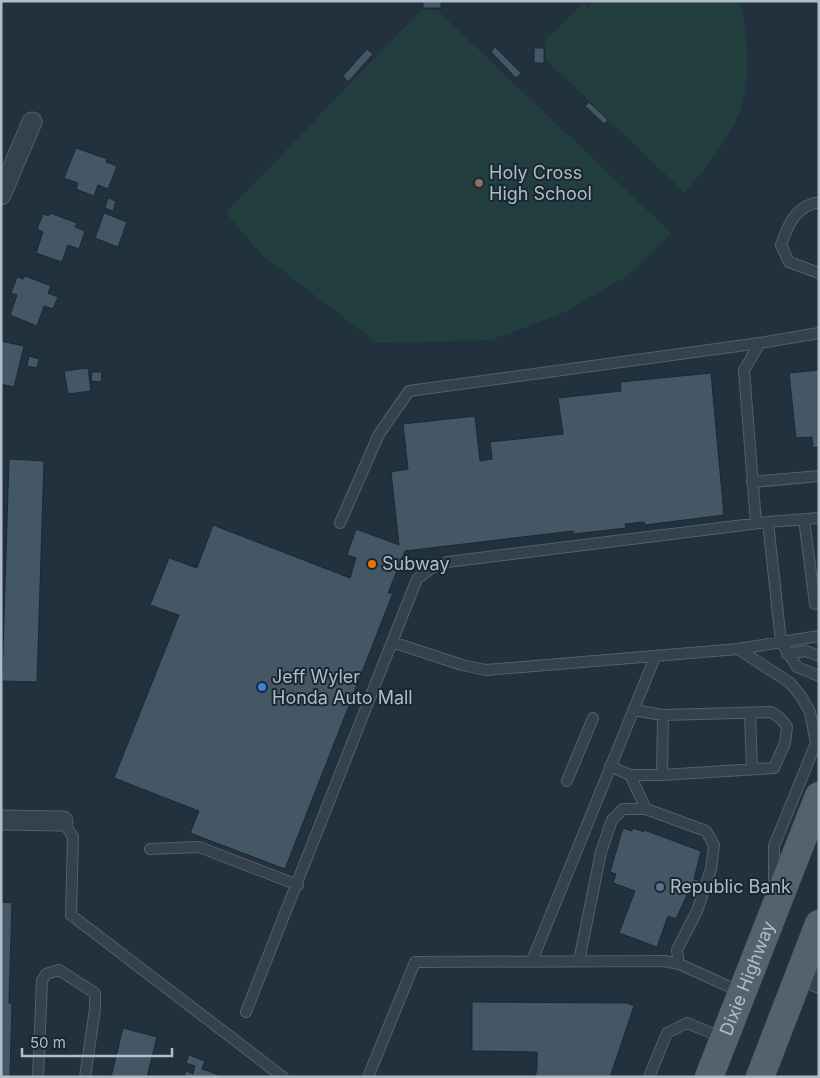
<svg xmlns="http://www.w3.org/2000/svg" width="820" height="1078" font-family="Inter,sans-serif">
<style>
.green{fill:#233e3e}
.building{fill:#445764;stroke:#1c2934}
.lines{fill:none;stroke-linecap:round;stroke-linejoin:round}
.service-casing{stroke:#53606b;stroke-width:12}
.minor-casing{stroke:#53606b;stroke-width:21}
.primary-casing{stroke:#414e59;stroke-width:29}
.service{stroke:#35424d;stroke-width:10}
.minor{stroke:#35424d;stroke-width:19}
.primary{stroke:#53626e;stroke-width:28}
.education-dot{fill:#8d6e63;stroke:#1a2732;stroke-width:2}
.food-dot{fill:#e8710a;stroke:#1a2732;stroke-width:2}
.shop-dot{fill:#3f7fe0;stroke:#1a2732;stroke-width:2}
.service-dot{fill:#5c6f8a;stroke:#1a2732;stroke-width:2}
.labels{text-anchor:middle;stroke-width:4;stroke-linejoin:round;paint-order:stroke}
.poi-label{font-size:18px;fill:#b0bdc9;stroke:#1a2732;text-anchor:start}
.street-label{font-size:18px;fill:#b0bdc9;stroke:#1a2732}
</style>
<rect width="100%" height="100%" fill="#21313d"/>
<!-- green -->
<path class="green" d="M595,1H740C749,40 753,88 734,125C721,150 702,171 685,193L546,60L545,40L584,3L588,8Z
M421,10H437L671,233L627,276L563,313L491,340L377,343L262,255L226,213Z"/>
<!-- building -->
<path class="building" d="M423,1H441V8H423Z
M495,47L521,73L516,78L491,52Z
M534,48H544V63H534Z
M367,49L373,54L348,82L343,76Z
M589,102L608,120L604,124L585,106Z
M76,148L107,159L106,162L117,166L108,189L98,185L94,196L76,189L78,183L64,178Z
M108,198L116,201L113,211L105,208Z
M50,213L77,223L75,227L85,231L79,249L68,245L62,262L36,253L43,232L37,229L43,214L49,216Z
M104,213L127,222L118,247L95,238Z
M25,276L51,286L48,293L58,297L53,309L44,306L37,326L10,315L17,295L11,293L17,277L23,279Z
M1,341L24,346L14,387L1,384Z
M29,356L39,359L37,368L27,366Z
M88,368L91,391L68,394L64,371Z
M819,370V447L813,448L812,437L796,438L789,373Z
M92,372H102L101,382L91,381Z
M711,373L724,515L645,525L644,522L625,524L626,528L573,534V531L405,551L388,593H393L285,869L190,833L199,811L114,778L179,615L150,605L169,558L197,568L213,525L350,578L356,558L347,555L356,529L399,545L391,472L408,469L403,424L475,416L480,461L492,459L490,442L563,434L558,398L621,391L620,382Z
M9,459L44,461L37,682L2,681Z
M623,828L632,831L633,828L644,832V830L701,851L694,879L699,880L694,895L688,893L676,919L668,916L657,947L619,933L635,891L613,883L616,874L610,872Z
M1,902L12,903L9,1003H12L10,1077H1Z
M472,1002L627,1003L634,1006L610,1077H535L537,1069V1052L472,1051Z
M123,1028L157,1037L147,1077H111Z
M189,1055L205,1061L202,1069L219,1075L218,1077H184L186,1071L193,1074L195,1066L186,1063Z"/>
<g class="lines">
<defs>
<path id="service" d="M819,202C795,206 788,225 781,245L789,262L819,273
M752,482L819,476
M804,519L815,604L819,603
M768,522L819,518
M340,523L379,434L409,391L760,343
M756,523L744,370L760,343L819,333
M392,642L417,579L430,569L447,562L768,522L781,642L797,667L819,676
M738,649L789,682L801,696L810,712L816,743L774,846V888
M787,654L806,651L819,656
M750,713L752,769
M610,766L630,775L646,809
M630,775H662L774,768L785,743L787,727L780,718L771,712L663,715L633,710
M662,775L663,715
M567,781L593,718
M63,821L73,837L71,915L283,1077
M150,849L199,847L298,885
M532,961L655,657
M579,961L601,852L612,820L623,809H646L706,831L714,845L711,869L697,911L677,950L679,964
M246,1012L392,642L462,665L486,670L738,649L819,636
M38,1077L42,981L46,974L59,970L95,993V1009L85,1077
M368,1077L415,962L664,961L679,964L741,992
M649,1077L667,1033L687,1023L724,1038"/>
<path id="minor" d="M1,195L32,122
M1,820L63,821
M800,975L819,983"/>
<g id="primary">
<path id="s1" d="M709,1077L819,796"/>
<path d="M760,1077L819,924"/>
</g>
</defs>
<!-- service casing -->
<use href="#service" class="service-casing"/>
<!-- minor casing -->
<use href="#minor" class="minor-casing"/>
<!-- primary casing -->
<use href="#primary" class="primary-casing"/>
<!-- service -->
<use href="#service" class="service"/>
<!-- minor -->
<use href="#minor" class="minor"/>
<!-- primary -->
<use href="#primary" class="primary"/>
</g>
<!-- markers -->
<circle class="education-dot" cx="479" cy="183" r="5"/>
<circle class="food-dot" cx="372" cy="564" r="5"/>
<circle class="shop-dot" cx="262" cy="687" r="5"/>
<circle class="service-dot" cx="660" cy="887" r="5"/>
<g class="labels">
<!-- poi labels -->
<g class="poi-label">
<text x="489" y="179">Holy Cross<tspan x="489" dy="21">High School</tspan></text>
<text x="382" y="570">Subway</text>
<text x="272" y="683">Jeff Wyler<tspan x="272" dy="21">Honda Auto Mall</tspan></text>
<text x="670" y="893">Republic Bank</text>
</g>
<!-- street labels -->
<g class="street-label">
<text dy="6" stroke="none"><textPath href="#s1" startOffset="106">Dixie Highway</textPath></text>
</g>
</g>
<!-- border -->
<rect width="820" height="1078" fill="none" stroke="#b0bdc9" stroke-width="5"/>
<!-- scale -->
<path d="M22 1048v8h150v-8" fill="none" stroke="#b0bdc9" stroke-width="2.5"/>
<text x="30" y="1048" font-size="15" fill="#b0bdc9" stroke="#1a2732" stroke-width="4" paint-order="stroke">50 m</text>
</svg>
